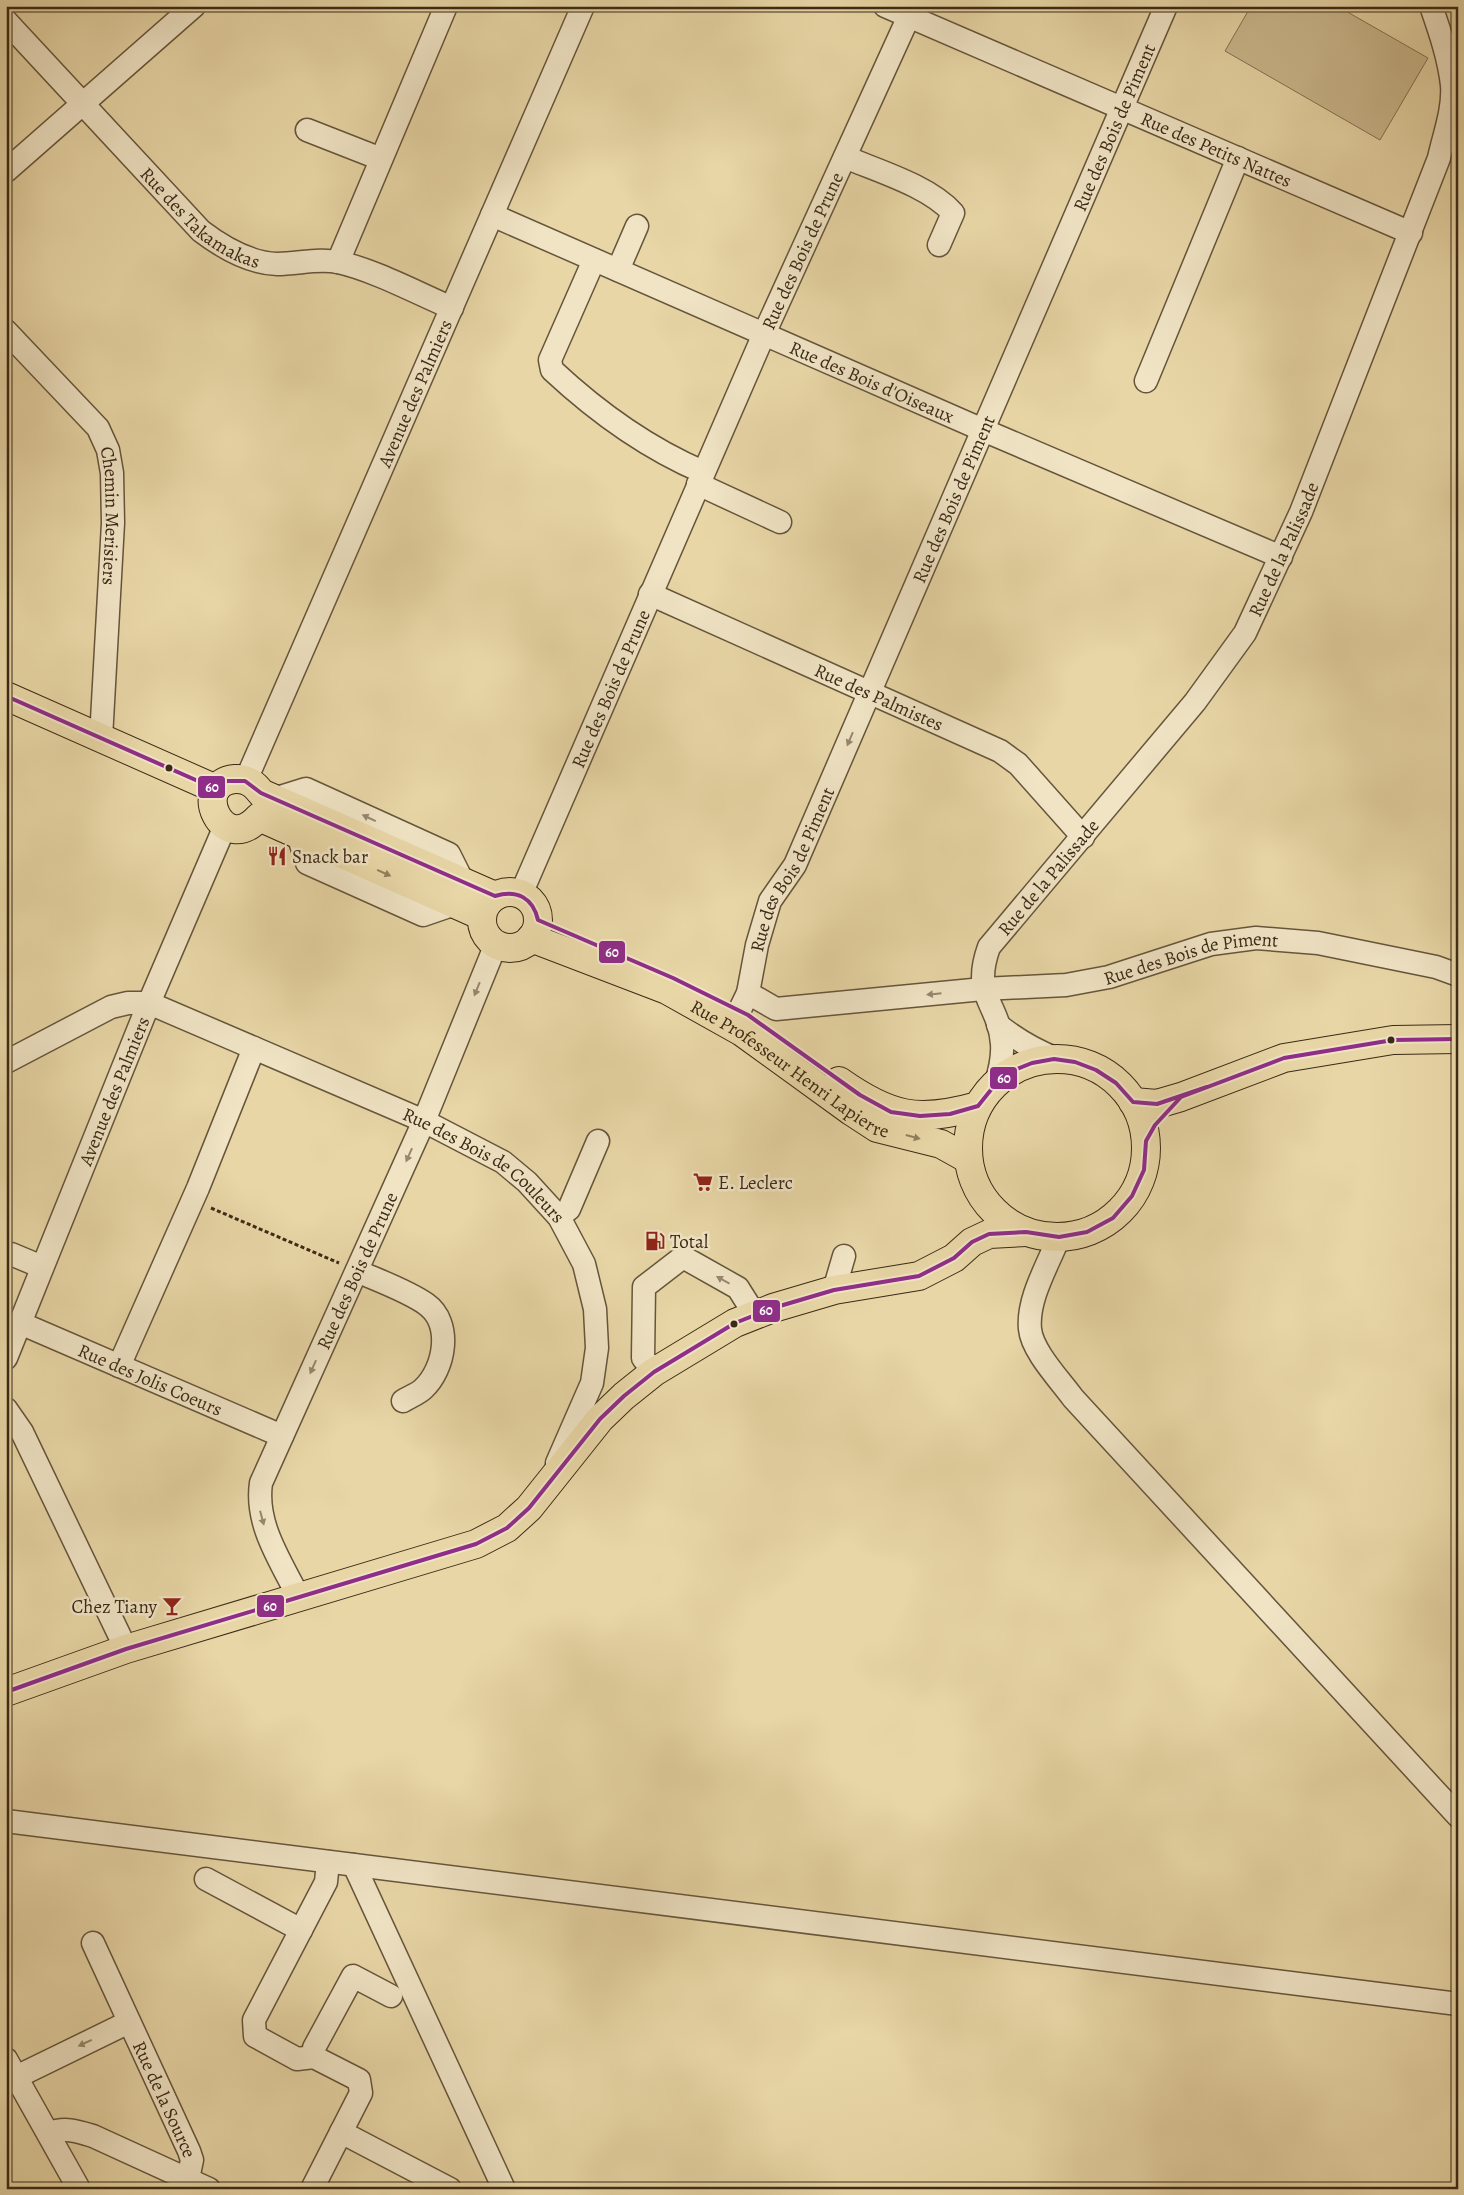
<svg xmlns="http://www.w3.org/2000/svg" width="1464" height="2195" font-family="Alegreya,serif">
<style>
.green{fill:#cbb98e;stroke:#837252}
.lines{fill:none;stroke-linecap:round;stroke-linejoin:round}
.minor-casing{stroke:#66553b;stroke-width:25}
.major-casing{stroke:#3b2a17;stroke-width:30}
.path{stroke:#3b2a17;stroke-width:3;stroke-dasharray:4 2.5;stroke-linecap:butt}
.minor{stroke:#f0e4c5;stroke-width:22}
.major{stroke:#e8d6a6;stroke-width:28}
.bus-1-casing{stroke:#f0e4c5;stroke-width:8}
.bus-1{stroke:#8f2e88;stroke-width:4}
.oneway{fill:#96876e}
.oneway2{fill:#92805e}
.bus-dot{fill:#3b2a17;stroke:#f0e4c5;stroke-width:2}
.labels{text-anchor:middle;stroke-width:5;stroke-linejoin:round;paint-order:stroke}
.street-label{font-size:19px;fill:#3b2a17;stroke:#f0e4c5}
.poi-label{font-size:19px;fill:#3b2a17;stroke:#f0e4c5;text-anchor:start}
.line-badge{stroke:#f0e4c5;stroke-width:2}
.badge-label{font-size:14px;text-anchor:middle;font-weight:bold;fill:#fff}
</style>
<rect width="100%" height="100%" fill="#e8d6a6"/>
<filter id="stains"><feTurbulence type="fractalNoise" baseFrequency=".004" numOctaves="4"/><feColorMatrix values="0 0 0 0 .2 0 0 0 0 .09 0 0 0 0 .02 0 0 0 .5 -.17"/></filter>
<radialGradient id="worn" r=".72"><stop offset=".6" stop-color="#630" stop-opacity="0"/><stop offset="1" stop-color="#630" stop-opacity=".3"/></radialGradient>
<!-- green -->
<path class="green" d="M1251,6H1337L1428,58L1380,140L1225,51Z"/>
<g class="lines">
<defs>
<g id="minor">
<path id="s1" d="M885,6L1411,233"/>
<path id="s2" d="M6,21L201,231C222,247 249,263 277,264C298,264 318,258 338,262C374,270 417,293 452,308"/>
<path d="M307,130L381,159"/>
<path d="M845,157C878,171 929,186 953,213L939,245"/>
<path d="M6,171L194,6"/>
<path id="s3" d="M492,215L983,430L1281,557"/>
<path d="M594,260L550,360L552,370C597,412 647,448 703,472"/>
<path d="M338,262L446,6"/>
<path d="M618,270L637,226"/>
<path id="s4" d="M6,331L98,428L108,450L112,473L113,523L101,738"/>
<path d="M1146,381L1238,158"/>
<path d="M698,484L780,522"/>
<path id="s5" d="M650,594L1000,751L1018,764L1083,837"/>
<path id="s6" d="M246,780L583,6"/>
<path d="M274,799L306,789L449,854L463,882"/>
<path d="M298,835L307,863L423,915L455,904"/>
<path id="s7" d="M521,894L764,334L909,16"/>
<path id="s8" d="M748,993L776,1009L983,989L1066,985L1109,977L1211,944L1256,938L1318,943L1436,967L1458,975"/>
<path d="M998,1025C1017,1040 1034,1050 1057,1059"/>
<path id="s9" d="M732,1026L748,993L757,945L770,901L795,865L1166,6"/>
<path id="s10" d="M6,1062L111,1007L128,1003H149L424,1121L503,1162L527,1182L559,1217L584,1264L595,1309L597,1348L592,1383L557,1463"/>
<path id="s11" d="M996,1083C1000,1070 1003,1058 1002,1044C999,1002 971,997 989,947L1195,702L1245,633L1301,512L1439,158C1444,135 1454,109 1452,85C1449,58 1440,32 1431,6"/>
<path d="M559,1217L569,1209L598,1141"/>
<path d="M1059,1237C1048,1265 1027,1299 1030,1329C1032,1351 1060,1380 1073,1398L1458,1816"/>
<path d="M6,1257L11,1254L42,1267"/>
<path d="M357,1271C377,1280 408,1291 426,1304C453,1323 445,1369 423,1389C418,1394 409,1397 403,1401"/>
<path d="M834,1290L844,1256"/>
<path id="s12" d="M20,1323L282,1436"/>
<path id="s13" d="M6,1358L149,1003L225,826"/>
<path d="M119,1366L198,1188L254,1048"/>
<path d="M654,1372L643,1358L644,1287L683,1257L738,1288L755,1315"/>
<path d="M6,1409L22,1432L126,1649"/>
<path id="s14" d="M298,1596C280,1560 255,1524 261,1483L424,1121L496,944"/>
<path d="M6,1821L1458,2004"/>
<path d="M354,1865L504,2189"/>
<path d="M206,1879L301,1930"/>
<path id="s15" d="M93,1943L189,2151L192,2160L188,2179"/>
<path d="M314,2057V2048L353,1976L391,1996"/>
<path d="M6,2059L79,2189"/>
<path d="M6,2082L129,2022"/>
<path d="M341,2132L450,2189"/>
<path d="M49,2133C65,2127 77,2131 93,2136L209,2189"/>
<path d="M312,2189L361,2093L359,2080L314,2057L297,2059L255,2036L254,2020L326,1882L328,1862"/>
</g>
<g id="major">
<path d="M6,696L216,789"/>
<circle cx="510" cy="920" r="28"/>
<path d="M482,916L259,817C223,858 189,783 235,779C246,778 255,784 261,793L495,896"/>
<path id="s16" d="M531,938L667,990L742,1032L851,1111L877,1128L941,1144L968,1159"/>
<circle cx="1057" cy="1148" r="89"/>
<path d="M839,1081C890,1117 918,1123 978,1106"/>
<path d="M1133,1102L1157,1104L1181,1097L1284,1058L1393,1040L1458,1039"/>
<path d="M6,1692L126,1649L476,1544L507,1528L529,1508L600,1419L624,1396L654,1372L735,1323L773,1308L834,1290L919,1276L954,1258L972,1242L989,1234L1026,1232"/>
</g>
</defs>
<!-- minor casing -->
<use href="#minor" class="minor-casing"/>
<!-- major casing -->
<use href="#major" class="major-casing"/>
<!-- path -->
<path class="path" d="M211,1208L339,1263"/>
<!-- minor -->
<use href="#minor" class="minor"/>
<!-- major -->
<use href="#major" class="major"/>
<defs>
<path id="bus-1" d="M6,696L216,789L227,781H245L261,793L495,896C517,889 533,898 538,920L673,978L748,1015L860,1095L891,1112L920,1116L950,1114L978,1106L994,1086L1012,1071L1032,1063L1054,1059L1075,1062L1096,1070L1116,1083L1133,1102L1157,1104L1207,1087
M6,1692L126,1649L476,1544L507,1528L529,1508L600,1419L624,1396L654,1372L735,1323L773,1308L834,1290L919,1276L954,1258L972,1242L989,1234L1026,1232L1059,1237L1087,1232L1113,1218L1132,1196L1144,1170L1146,1141L1155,1125L1181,1097L1284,1058L1393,1040L1458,1039"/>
</defs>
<!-- bus-1 casing -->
<use href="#bus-1" class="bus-1-casing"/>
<!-- bus-1 -->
<use href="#bus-1" class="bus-1"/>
</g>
<!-- one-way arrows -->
<defs><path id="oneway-solid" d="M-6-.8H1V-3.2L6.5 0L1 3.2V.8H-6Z" transform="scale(1.25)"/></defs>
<g class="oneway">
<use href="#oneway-solid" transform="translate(850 739) rotate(113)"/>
<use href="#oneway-solid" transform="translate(369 818) rotate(-155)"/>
<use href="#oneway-solid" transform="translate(477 989) rotate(112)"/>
<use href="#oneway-solid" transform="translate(934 994) rotate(174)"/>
<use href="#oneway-solid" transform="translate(409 1155) rotate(114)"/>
<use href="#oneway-solid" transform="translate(723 1280) rotate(-151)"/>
<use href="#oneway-solid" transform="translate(313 1367) rotate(114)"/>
<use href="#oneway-solid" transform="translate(262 1518) rotate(75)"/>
<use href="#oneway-solid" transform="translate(85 2043) rotate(155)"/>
</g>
<g class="oneway2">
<use href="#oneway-solid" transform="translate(384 873) rotate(24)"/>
<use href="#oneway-solid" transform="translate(913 1137) rotate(15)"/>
</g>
<!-- icons -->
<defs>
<symbol id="restaurant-bare" viewBox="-9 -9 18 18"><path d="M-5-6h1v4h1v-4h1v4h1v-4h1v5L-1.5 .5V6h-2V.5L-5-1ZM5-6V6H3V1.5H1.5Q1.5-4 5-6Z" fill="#8f2418" stroke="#f0e4c5" stroke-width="2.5" paint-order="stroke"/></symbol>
<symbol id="supermarket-bare" viewBox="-9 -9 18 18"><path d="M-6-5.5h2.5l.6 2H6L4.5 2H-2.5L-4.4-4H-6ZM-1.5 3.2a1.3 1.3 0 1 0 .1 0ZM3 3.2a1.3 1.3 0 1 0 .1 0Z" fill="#8f2418" stroke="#f0e4c5" stroke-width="2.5" paint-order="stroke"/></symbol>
<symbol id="fuel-bare" viewBox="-9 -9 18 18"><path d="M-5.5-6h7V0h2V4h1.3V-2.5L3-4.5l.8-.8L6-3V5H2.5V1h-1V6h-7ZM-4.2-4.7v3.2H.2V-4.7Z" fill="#8f2418" stroke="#f0e4c5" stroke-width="2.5" paint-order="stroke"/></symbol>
<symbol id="bar-bare" viewBox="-9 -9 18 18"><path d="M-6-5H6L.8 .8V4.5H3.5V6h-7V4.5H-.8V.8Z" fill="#8f2418" stroke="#f0e4c5" stroke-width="2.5" paint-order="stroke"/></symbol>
</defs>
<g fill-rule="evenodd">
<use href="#restaurant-bare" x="263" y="842" width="28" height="28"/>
<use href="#supermarket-bare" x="689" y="1168" width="28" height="28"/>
<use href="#fuel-bare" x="641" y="1227" width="28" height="28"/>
<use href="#bar-bare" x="158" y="1592" width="28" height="28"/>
</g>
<!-- markers -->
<g class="bus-dot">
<circle cx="169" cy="768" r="4.5"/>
<circle cx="1391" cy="1040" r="4.5"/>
<circle cx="734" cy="1324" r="4.5"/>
</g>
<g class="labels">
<!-- street labels -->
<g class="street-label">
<text dy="7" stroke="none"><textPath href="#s9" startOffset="979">Rue des Bois de Piment</textPath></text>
<text dy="7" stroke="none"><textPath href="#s1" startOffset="361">Rue des Petits Nattes</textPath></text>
<text dy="7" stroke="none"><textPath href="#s2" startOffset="278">Rue des Takamakas</textPath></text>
<text dy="7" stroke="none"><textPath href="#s7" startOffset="702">Rue des Bois de Prune</textPath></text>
<text dy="7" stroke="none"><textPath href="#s3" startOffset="415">Rue des Bois d'Oiseaux</textPath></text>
<text dy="7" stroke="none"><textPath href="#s6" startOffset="422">Avenue des Palmiers</textPath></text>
<text dy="7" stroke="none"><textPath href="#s9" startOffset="574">Rue des Bois de Piment</textPath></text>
<text dy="7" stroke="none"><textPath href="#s4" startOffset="224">Chemin Merisiers</textPath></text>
<text dy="7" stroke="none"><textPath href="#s11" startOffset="638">Rue de la Palissade</textPath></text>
<text dy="7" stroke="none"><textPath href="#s7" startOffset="224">Rue des Bois de Prune</textPath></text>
<text dy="7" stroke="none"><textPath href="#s5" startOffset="251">Rue des Palmistes</textPath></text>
<text dy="7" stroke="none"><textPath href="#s9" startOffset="169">Rue des Bois de Piment</textPath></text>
<text dy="7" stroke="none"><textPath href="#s11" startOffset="232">Rue de la Palissade</textPath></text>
<text dy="7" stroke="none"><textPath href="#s8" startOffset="452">Rue des Bois de Piment</textPath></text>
<text dy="7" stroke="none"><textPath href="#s16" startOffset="292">Rue Professeur Henri Lapierre</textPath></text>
<text dy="7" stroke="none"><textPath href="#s13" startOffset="288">Avenue des Palmiers</textPath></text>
<text dy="7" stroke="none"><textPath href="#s10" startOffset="531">Rue des Bois de Couleurs</textPath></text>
<text dy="7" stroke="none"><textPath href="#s14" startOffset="354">Rue des Bois de Prune</textPath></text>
<text dy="7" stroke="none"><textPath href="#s12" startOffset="142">Rue des Jolis Coeurs</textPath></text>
<text dy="7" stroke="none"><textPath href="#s15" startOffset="172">Rue de la Source</textPath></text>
</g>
<!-- poi labels -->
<g class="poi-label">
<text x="292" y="863">Snack bar</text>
<text x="718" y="1189">E. Leclerc</text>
<text x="670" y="1248">Total</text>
<text x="157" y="1613" text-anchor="end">Chez Tiany</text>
</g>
</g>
<g class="line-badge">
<rect x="197" y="775" width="29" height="24" rx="5" fill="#8f2e88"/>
<rect x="598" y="940" width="28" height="24" rx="5" fill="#8f2e88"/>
<rect x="989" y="1066" width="29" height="24" rx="5" fill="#8f2e88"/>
<rect x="752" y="1299" width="29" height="24" rx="5" fill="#8f2e88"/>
<rect x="256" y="1594" width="29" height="24" rx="5" fill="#8f2e88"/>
</g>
<g class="badge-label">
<text x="212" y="792">60</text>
<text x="612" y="957">60</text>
<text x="1004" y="1083">60</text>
<text x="766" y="1315">60</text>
<text x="270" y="1611">60</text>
</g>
<!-- margin -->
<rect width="1464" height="2195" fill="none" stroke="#e8d6a6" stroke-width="25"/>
<rect x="8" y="8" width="1449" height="2180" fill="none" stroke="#3b2a17" stroke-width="2.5"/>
<rect x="12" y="12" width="1439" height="2170" fill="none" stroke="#3b2a17"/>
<rect width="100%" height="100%" filter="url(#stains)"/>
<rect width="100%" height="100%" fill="url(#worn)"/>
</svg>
